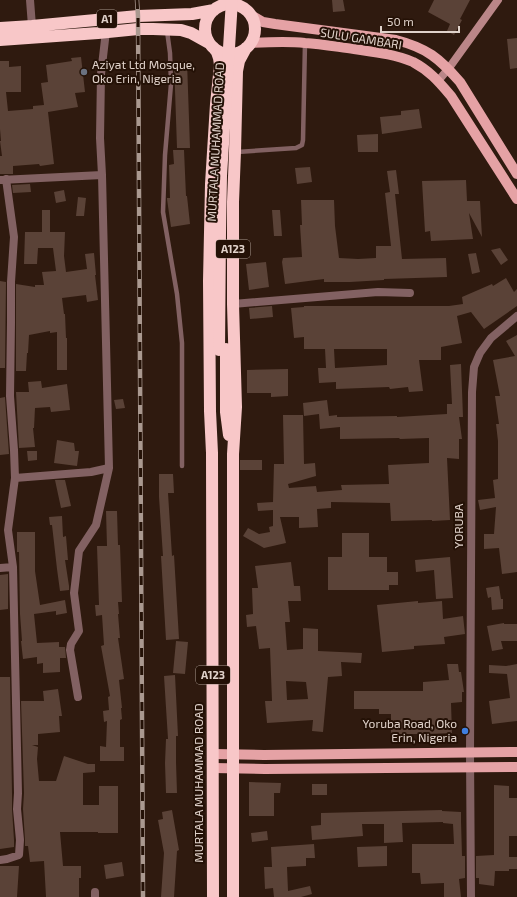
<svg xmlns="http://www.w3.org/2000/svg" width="517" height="897" font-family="'Exo 2',sans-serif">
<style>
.building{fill:#5a4237;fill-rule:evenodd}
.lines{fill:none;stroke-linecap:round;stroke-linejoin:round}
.lane{stroke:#826162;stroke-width:4.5}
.street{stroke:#826162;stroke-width:8}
.secondary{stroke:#ba8688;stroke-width:8}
.primary{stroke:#e5a2a5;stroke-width:10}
.highway{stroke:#f8c7c8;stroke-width:12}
.rail-casing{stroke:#aa9990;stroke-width:4.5}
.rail{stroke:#241106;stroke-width:3;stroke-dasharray:9;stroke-linecap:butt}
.highway-bridge{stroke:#f8c7c8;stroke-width:12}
.worship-dot{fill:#6b7280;stroke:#241106;stroke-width:1.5}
.shop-dot{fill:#3f7fe0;stroke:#241106;stroke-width:1.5}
.labels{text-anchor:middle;stroke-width:4;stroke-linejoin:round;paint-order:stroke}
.shield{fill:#241106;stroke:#a8988f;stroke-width:1}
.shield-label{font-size:11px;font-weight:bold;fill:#e0d2ca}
.street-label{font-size:12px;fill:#e0d2ca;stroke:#241106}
.poi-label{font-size:12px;fill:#e0d2ca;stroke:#241106;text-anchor:start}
</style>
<rect width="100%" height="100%" fill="#2f1a0f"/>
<!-- building -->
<path class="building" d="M332,0H343L345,11L333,12Z
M434,0H470L460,19L462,20L454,35L447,31L450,24L428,12Z
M517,38V68L510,69L507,39Z
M81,57L85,92L75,93L78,107L48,112L54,164L40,166L39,164L13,166V174H0V156H2L0,141H1L0,129V61H9V67L21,66V92H6L8,111L33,109V106L44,105L41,83L48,82L46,65L72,61L71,58Z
M174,61H187L190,148H177Z
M419,109L422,128L382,134L380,117L401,115V111Z
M378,134V152H358L357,135Z
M173,150H184L186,196H187L190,224L171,227L167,199V198H170L169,165L174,164Z
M310,167L312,182L297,184L295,168Z
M396,170L399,194H395L402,259L446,258L447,277L384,279V280L350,282H324V279L285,284L282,262L283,258L302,257L300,225H302L301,200H334L335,226L339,258L358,259L376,258V246H391L385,193L390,192L387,171Z
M466,180L467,201H480L482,237L469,213L473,239L431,241L430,231L425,232L422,181Z
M30,184L31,192L13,193L12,185Z
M64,190L66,201L56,203L54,192Z
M78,197L86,198L84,216H76Z
M42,210H50V232H65L64,256L66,272L87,269L85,254L94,253L96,275H95L98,300L87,302L86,295L62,298L64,314H65L66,338H67V370H57V332L50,333V331L29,335L28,353H27L26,371H16V284L35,287V285H44L42,272L56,271L53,248H38L37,264H24L25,232H42Z
M272,210H280L282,236H274Z
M500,248L508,260L501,265L491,250Z
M476,253L480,272L472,274L468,254Z
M266,262L269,287L249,290L246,264Z
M506,278L514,292L517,289V306L484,329L471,312L457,316L462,343L441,347V360H419L423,391L409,392L408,387L390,389L389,387L336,389V382L319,383L318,368H326L325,349H304V337L294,338L291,308L304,307V306H449L463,304L462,297L492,284L493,286ZM334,349H387V365L335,368Z
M0,281L6,282L5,368H0Z
M272,306L273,317L250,319L249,308Z
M517,335V572L502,574L499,548L484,549V534H494L496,507L480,510L478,500L495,498L493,480L498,479V441L496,424H499L495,396H500L493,360L515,356L506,341Z
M461,364L463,417H459L462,439H459V459L447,458L450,520L432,521V520L391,521L390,503L331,502V508L317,509L318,527L299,528V517H280L286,543L264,548L243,536L248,528L259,534L270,532L269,527L273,526V510L258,511L257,503L273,502L274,464H284L283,415H303L304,464L315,463L316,476L288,484L289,488L316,486L317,492L342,490L341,485L389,484L388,465L429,463V438L400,439L399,438L340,439V427L320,429L319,414L304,416L303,403L327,400L329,416L337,415V417L397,416V417L447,414V404H452L450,365Z
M288,369V396L271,397V393H247V370Z
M41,381L42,388L67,384L70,410L51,412L50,407L35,408L34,428H33L35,447L19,448L16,392H29L28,382Z
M5,397L9,454L0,455V398Z
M123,399L125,408L116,409L114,400Z
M57,440L74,443L75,451H79L77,466L54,463Z
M27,451H37V460L28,461Z
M240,460H262V470H240Z
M159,474H173L174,493H168L172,556L174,555L179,639L166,640L161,556H163L159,497Z
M55,480H65L71,506L61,508Z
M106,511H117L118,545H120L122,602H118L119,614H118L120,638H118L124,679L119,680L122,708H121L122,719L120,720V747H124V761H100V746L106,747L107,721L104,722L103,711L109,710L108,697L110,696L101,646L104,645L102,615L96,616L95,605H99L97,546H107Z
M62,516L63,537L66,536L68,560H65L69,586V590L60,591L57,569L52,525H50L49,517Z
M17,532H35V571L40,605L65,600L67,613L56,615V611L34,614L37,643L59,642V647H65L66,658H60V672L43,673V663L37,664V657L23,659L21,641H22L20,614L19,552H17Z
M342,533H369V557H387V572H398V585H389V590H328V557H342Z
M450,557L453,598L436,599L434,570L416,572L415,560Z
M291,562L294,586H300L301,601H288L290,622H285L287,650L303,649V628L318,629V651L362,653L361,663L341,662L342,676L328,677L323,732L312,731L313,720L267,723L265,701H272L270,648L259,649L256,626L247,627L246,615L253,614L252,588H258L255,566ZM286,681L306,682L308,699L287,700Z
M8,574V609L0,610V575Z
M499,586L501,599H503V609L492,610L491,597L488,598L486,588Z
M418,601V603L442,601L443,619L463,616L465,634L444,637L445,644L414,646V649L382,652L377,605Z
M504,623V624H517V641H501L503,649L492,651L487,626Z
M176,641L188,642L185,674L173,673Z
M447,664H458L459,672H461L464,692H462V702L451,703L452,733L428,734H391V714H379V709H354V691H423V682L449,680Z
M517,664V721L492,724L489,701L510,698L507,674L489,673V665L506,666Z
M175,675L178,736H176V762L177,793H166L165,763L166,739H168L164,676Z
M0,677H10L12,793V809L14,840V847L0,849Z
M58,689L62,716H59L60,732L38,734V745H32L38,747L37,759L39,781H56L64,756L88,764H95V772L83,773V805H99V786H118V833H98V832H60L63,866H81V878H79V897H46L44,861L30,862L28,846H25V840L23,809L24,793L21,701H44L43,691Z
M249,782L281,783L280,793H274V816H249Z
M312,784H327V795H312Z
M494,785L509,786V798H517V836H509V857H517V869H509V871H495L494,886L479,884V878H476V856L494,855Z
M172,810L179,850L177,851L174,897H161L164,853L158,820L163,819L162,812Z
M442,810V811L461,812V821L462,856H465V878L459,879L461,897H444V883L421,884L420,873H412V844H454L453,824L443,823V822L402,823L403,842L384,843V824H362L363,836L312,840L311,826L321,825V813Z
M267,831L268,840L252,842L251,833Z
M314,844L315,858H306V866L287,867L288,891L310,886L312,894L301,897H274L273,888L265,889L264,867H272L271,847Z
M387,846V866L358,867L357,847Z
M122,862L124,876L106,879L104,865Z
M0,866H19L17,897H0Z"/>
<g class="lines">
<!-- lane -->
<path class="lane" d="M167,31L170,53L171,84L165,155L163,212L177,294L182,343V466
M237,152L296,148L302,145L303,140L305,43"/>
<!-- street -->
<path class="street" d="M30,0L32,26
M0,180L102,175
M233,304L378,292L410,293
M15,478L91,472L109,468L102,175L100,138L101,74L106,31
M0,568L13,567
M78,697L70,650L71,644L79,631L74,593L79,551L96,525L109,468
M0,860L7,859L19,855L20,840L17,809L18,793L13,567L8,530L15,478L14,450L10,396L11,322V282L14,237L6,179
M95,892V897
M471,897L470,753L472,392L474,367L480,353L491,338L517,316"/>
<!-- secondary -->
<path class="secondary" d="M438,81L449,68L498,0"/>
<!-- primary -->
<path class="primary" d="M251,15L263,22L275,24L396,40C427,48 439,58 460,82L517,174
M251,43C269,42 287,41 305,43C321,44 338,47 354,49C374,52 394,54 413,62C430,71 439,82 451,96L517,199
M213,754L264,755L517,752
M213,768L265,769L517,767"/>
<!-- highway -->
<path class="highway" d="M205 29a25 25 0 1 1 50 0a25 25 0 1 1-50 0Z
M0,28L32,26L138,16L192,14L214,10
M0,40L98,33L138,29H153L181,30L191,33L209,43
M226,349V412L229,435
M213,897L212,453L210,411L209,281L211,184L216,104L220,65L219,58L217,52L213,47
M233,897V454L236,407L233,304V202L235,152L237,71L239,61L246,48"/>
<defs>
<path id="rail" d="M137,0L138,16L143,897"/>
</defs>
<!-- rail casing -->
<use href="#rail" class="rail-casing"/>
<!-- rail -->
<use href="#rail" class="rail"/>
<!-- highway-bridge -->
<path class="highway-bridge" d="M219,350L220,233L221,176L232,0"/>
</g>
<!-- markers -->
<circle class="worship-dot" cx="84" cy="72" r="4"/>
<circle class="shop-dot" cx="465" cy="731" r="4"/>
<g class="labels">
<!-- shield labels -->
<g class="shield">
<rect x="97" y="10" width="20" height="18" rx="3"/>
<rect x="216" y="240" width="34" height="18" rx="3"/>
<rect x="196" y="666" width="34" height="18" rx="3"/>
</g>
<g class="shield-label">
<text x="107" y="23">A1</text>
<text x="233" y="253">A123</text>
<text x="213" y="679">A123</text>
</g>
<!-- street labels -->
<g class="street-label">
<text transform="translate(361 39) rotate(9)" y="4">SULU GAMBARI</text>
<text transform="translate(216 142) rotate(-87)" y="4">MURTALA MUHAMMAD ROAD</text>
<text transform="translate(459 526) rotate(-90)" y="4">YORUBA</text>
<text transform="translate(199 783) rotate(-90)" y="4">MURTALA MUHAMMAD ROAD</text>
</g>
<!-- poi labels -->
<g class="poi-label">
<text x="92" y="69">Aziyat Ltd Mosque,<tspan x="92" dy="14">Oko Erin, Nigeria</tspan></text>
<text x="457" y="728" text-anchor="end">Yoruba Road, Oko<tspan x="457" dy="14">Erin, Nigeria</tspan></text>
</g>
</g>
<!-- scale -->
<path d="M381 26v6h78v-6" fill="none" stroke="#e0d2ca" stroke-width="2"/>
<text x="387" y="26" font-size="12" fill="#e0d2ca" stroke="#241106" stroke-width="3" paint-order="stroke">50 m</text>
</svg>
